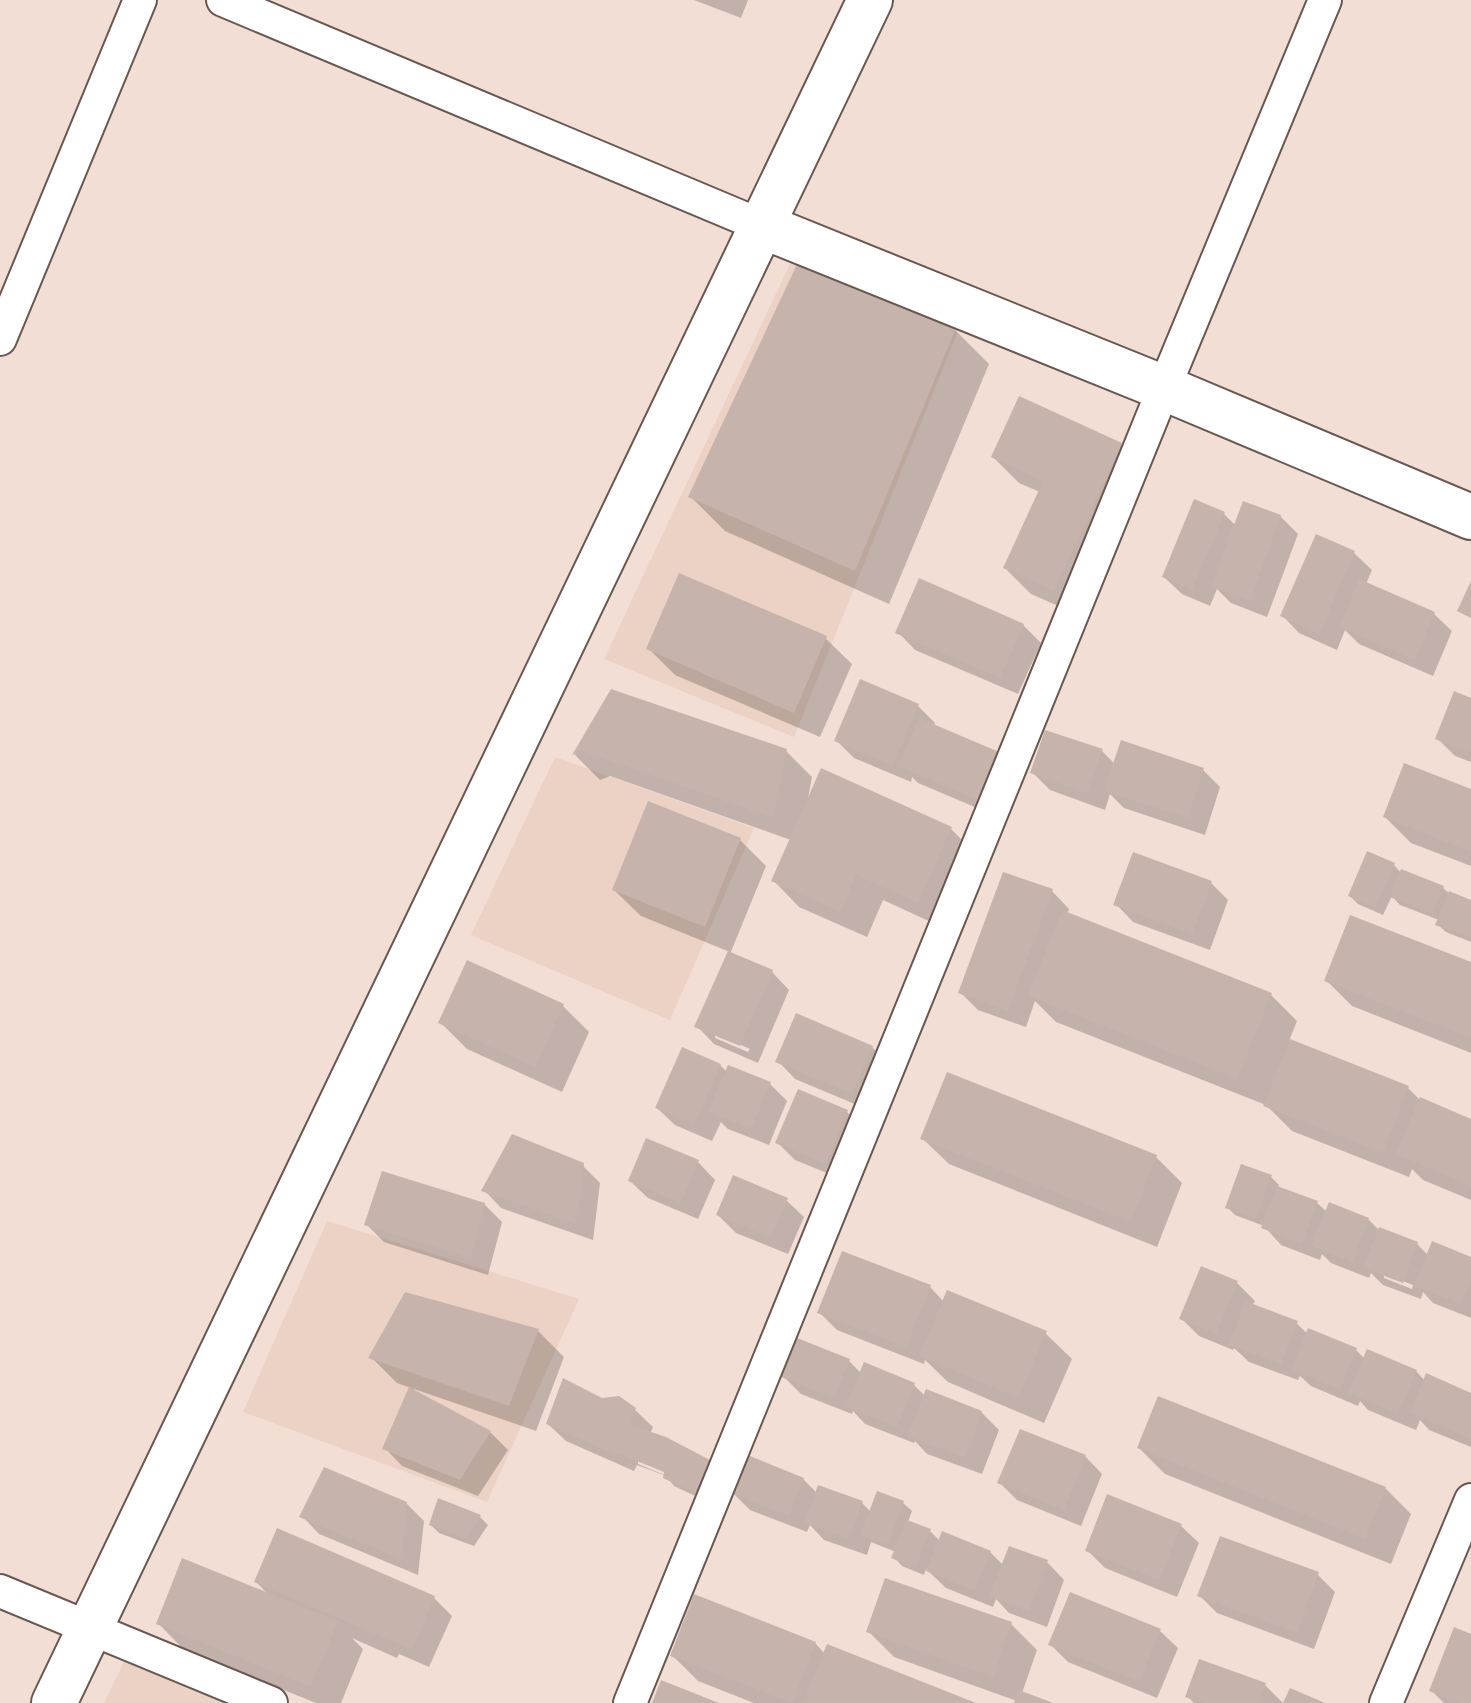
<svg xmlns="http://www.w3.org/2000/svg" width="1471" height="1703" font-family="Lora,serif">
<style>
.built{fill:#ecd1c5}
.shadow{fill:#0003;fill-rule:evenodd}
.building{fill:#c6b3ab}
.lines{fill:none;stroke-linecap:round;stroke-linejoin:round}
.street-casing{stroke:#685850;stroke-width:36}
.secondary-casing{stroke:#685850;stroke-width:48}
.street{stroke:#fff;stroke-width:32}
.secondary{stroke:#fff;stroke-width:44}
</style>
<rect width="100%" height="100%" fill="#f2ded5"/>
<!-- built -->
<path class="built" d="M795,253L961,324L794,737L604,659Z
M555,757L754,828L670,1020L471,935Z
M327,1221L579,1299L487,1502L243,1412Z
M124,1662L225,1703H104Z"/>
<!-- shadow -->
<path class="shadow" d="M694,0H748L741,18Z
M800,263L955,330L989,364L889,604L725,531L691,497Z
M1020,399L1121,445L1148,471L1081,616L1031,594L1005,568L1040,492L1019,483L993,457Z
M1224,514L1236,526L1280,516L1298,534L1267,617L1231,603L1217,589L1210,606L1182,594L1164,577Z
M1317,537L1354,553L1372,570L1366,584L1434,614L1452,631L1433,676L1359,644L1345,630L1337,650L1299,633L1282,615Z
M1023,625L1041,643L1018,694L915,650L898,632Z
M825,638L852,664L820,737L675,675L648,648Z
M612,691L786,751L812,777L808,798L950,828L977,855L944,928L883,900L867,937L799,907L773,880L791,840L610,776L600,780L575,755Z
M1471,700V762L1455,756L1437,738Z
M918,706L935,723L934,726L998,753L996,816L918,783L912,777L911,782L854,758L836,740Z
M1102,751L1115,764L1203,770L1220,787L1205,835L1124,808L1110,794L1105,810L1050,790L1032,772Z
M1471,791V866L1411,843L1385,817Z
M740,840L766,866L730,954L772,972L789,990L758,1063L714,1044L697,1026L730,952L641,916L614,890ZM715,1034L750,1049L748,1052L715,1038Z
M1394,865L1401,873L1443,888L1450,894L1471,902V942L1446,932L1437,924L1439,920L1400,905L1392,896L1383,915L1358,904L1350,896Z
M1210,882L1228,900L1210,950L1133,922L1116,904Z
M1052,891L1069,909L1067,914L1271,995L1297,1021L1289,1041L1408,1088L1419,1099L1471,1121V1200L1423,1180L1412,1169L1409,1177L1292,1131L1266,1105L1056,1022L1035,1001L1026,1027L978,1010L961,993Z
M1471,964V1053L1352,1006L1326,980Z
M563,1006L589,1032L562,1092L467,1049L441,1023Z
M872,1047L889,1065L869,1110L795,1079L778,1061Z
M720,1065L727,1072L770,1084L787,1101L769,1145L728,1129L721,1122L712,1141L675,1125L657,1108Z
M847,1112L864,1129L844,1180L795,1160L778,1143Z
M922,1138L1156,1157L1182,1183L1157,1247L949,1164Z
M698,1162L715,1180L698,1219L648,1198L630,1181Z
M582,1165L600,1183L593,1240L501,1208L484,1190Z
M1271,1177L1279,1185L1278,1188L1317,1203L1327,1212L1368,1219L1380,1231L1417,1244L1428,1255L1471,1259V1318L1433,1303L1423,1292L1421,1299L1383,1285L1371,1273L1369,1278L1331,1263L1322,1254L1320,1260L1281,1245L1264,1226L1235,1215L1227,1207ZM1384,1274L1413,1285L1412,1289L1384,1278Z
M786,1200L804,1217L788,1254L736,1233L718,1215Z
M484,1204L502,1222L488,1275L384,1242L366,1224Z
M1202,1269L1237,1283L1255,1301L1252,1306L1296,1323L1308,1334L1356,1350L1365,1359L1416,1371L1425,1381L1471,1395V1447L1429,1430L1420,1420L1416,1430L1368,1410L1360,1401L1358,1406L1311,1386L1300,1376L1298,1380L1249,1362L1234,1348L1233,1350L1199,1336L1181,1318Z
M930,1287L944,1302L1045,1333L1072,1359L1044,1423L948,1382L925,1360L924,1364L837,1330L819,1312Z
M538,1331L564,1357L536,1431L414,1389L413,1392L490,1432L508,1450L478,1496L402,1466L385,1448L411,1388L397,1383L371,1357Z
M849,1361L861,1373L914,1385L925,1396L981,1412L999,1430L982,1474L927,1454L915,1441L914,1443L865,1424L853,1411L852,1414L801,1394L784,1377Z
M635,1410L653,1427L650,1434L709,1462L717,1470L706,1501L674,1486L666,1476L637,1465L634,1471L566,1441L548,1424ZM638,1459L674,1474L672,1478L638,1464Z
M1139,1448L1385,1488L1411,1514L1391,1564L1165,1474Z
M1085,1456L1102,1474L1081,1526L1017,1500L1000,1483Z
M803,1479L817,1493L862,1503L871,1512L903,1503L912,1511L908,1522L930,1531L940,1541L990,1552L1003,1565L1047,1562L1064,1580L1047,1627L1009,1613L996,1599L993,1607L946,1588L926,1569L924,1575L902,1566L894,1557L896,1552L871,1542L867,1555L824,1540L810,1525L807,1532L750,1510L732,1492Z
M439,1501L480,1517L488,1525L474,1546L439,1533L431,1525Z
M406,1503L424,1521L418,1575L319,1534L302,1516Z
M1181,1526L1199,1543L1177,1597L1105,1568L1087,1550Z
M1317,1574L1335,1592L1314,1649L1217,1613L1200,1596Z
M256,1582L434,1598L452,1616L429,1667L399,1654L397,1658L352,1638L363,1649L341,1703H316L184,1650L158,1623L270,1596Z
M1011,1624L1037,1650L1022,1693L1048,1703H1016L1017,1701L894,1657L868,1631Z
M1160,1631L1178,1648L1157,1698L1068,1662L1050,1644Z
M1471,1636V1703H1444L1431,1690Z
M815,1643L825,1654L971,1703H754L698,1681L672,1655Z
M1265,1685L1283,1703H1194L1187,1696Z"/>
<!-- building -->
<path class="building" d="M799,260L956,328L855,571L688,497Z
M1019,396L1122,443L1054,591L1003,568L1043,481L991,457Z
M1194,499L1225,512L1192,590L1162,577Z
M1243,501L1281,515L1250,601L1211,586Z
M1316,534L1355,551L1319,634L1280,616Z
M679,573L827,636L794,713L646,649Z
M919,578L1024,624L1000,678L895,633Z
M1359,579L1435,612L1415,660L1339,627Z
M1471,581V618L1457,611Z
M860,679L919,704L893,766L834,741Z
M611,689L787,749L773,818L583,751L572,755Z
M1454,691L1471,698V753L1435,739Z
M919,718L999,752L978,800L898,766Z
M1045,730L1103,749L1087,793L1030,773Z
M1121,740L1204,768L1188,818L1104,791Z
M1404,763L1471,789V852L1383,817Z
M821,768L952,827L918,903L856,875L840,912L771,881Z
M648,801L741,838L705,927L612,890Z
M1367,851L1395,863L1375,908L1348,896Z
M1133,852L1212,881L1192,934L1113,905Z
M1401,869L1444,886L1433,914L1390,897Z
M1003,872L1053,889L1008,1011L958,993Z
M1449,891L1471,900V938L1435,925Z
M1062,910L1272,993L1237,1079L1028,996Z
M1350,915L1471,962V1038L1324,981Z
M728,951L773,970L740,1046L694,1027Z
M467,960L564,1004L535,1067L438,1023Z
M796,1013L873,1046L852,1094L775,1062Z
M1290,1039L1409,1086L1383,1153L1263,1106Z
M682,1047L721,1064L694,1125L655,1108Z
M728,1065L771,1082L751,1129L708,1112Z
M947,1072L1157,1155L1131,1222L920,1139Z
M798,1089L848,1110L826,1164L775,1143Z
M1420,1097L1471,1119V1186L1395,1154Z
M512,1134L584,1163L576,1224L481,1191Z
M646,1138L699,1160L681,1203L628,1181Z
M1241,1164L1272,1175L1256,1219L1225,1208Z
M382,1171L485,1203L471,1258L364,1225Z
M733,1175L788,1198L771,1238L716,1215Z
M1277,1186L1318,1201L1302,1244L1261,1228Z
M1329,1202L1369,1218L1352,1262L1311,1246Z
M1379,1227L1418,1242L1403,1283L1363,1268Z
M1432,1241L1471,1257V1279L1461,1304L1414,1286Z
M842,1251L931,1285L906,1347L817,1313Z
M1201,1266L1238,1281L1216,1334L1179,1319Z
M947,1290L1047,1331L1018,1398L919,1356Z
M405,1292L539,1329L509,1406L368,1358Z
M1245,1301L1298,1321L1281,1364L1229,1345Z
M1308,1328L1357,1348L1340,1390L1291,1369Z
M797,1338L850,1359L834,1398L781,1377Z
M1367,1349L1417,1370L1398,1414L1348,1393Z
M864,1362L915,1383L897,1427L845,1407Z
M1426,1373L1471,1393V1439L1410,1413Z
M563,1378L602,1398L619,1396L636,1408L630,1425L666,1437L710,1460L697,1494L663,1478L664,1472L617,1453L616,1455L546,1424Z
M409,1387L491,1431L460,1480L382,1449Z
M926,1389L982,1411L965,1458L907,1436Z
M1158,1396L1386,1487L1365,1539L1137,1448Z
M1020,1429L1086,1455L1064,1510L997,1483Z
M745,1454L804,1478L789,1516L730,1493Z
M324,1467L407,1502L401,1559L299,1517Z
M818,1485L863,1501L849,1539L804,1523Z
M877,1491L904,1501L888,1545L860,1535Z
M1107,1494L1182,1524L1159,1580L1085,1551Z
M438,1498L481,1515L466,1539L429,1525Z
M907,1520L931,1529L915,1568L891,1558Z
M277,1528L435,1596L412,1650L254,1582Z
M942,1531L991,1551L975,1591L926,1571Z
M1220,1536L1319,1572L1297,1633L1197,1596Z
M1009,1546L1048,1560L1029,1611L989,1596Z
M182,1558L338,1621L311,1687L156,1624Z
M885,1578L1012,1622L993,1677L866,1632Z
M1070,1592L1161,1629L1139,1682L1048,1645Z
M694,1594L816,1642L792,1703L670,1656Z
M1454,1627L1471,1634V1703H1460L1429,1691Z
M827,1644L976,1703H803Z
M1199,1659L1266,1683L1259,1703H1204L1185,1697Z
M661,1680L719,1703H652Z
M1290,1688L1325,1703H1283Z
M1019,1690L1053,1703H1014Z"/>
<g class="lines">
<defs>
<path id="street" d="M223,0L760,225
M0,339L140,0
M0,1591L271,1703
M630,1703L1164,388L1325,0
M1386,1703L1471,1500"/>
<path id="secondary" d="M760,225L1164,388L1471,517
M54,1703L870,0"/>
</defs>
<!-- street casing -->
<use href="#street" class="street-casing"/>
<!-- secondary casing -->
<use href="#secondary" class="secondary-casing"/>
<!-- street -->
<use href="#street" class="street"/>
<!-- secondary -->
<use href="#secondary" class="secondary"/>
</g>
</svg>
